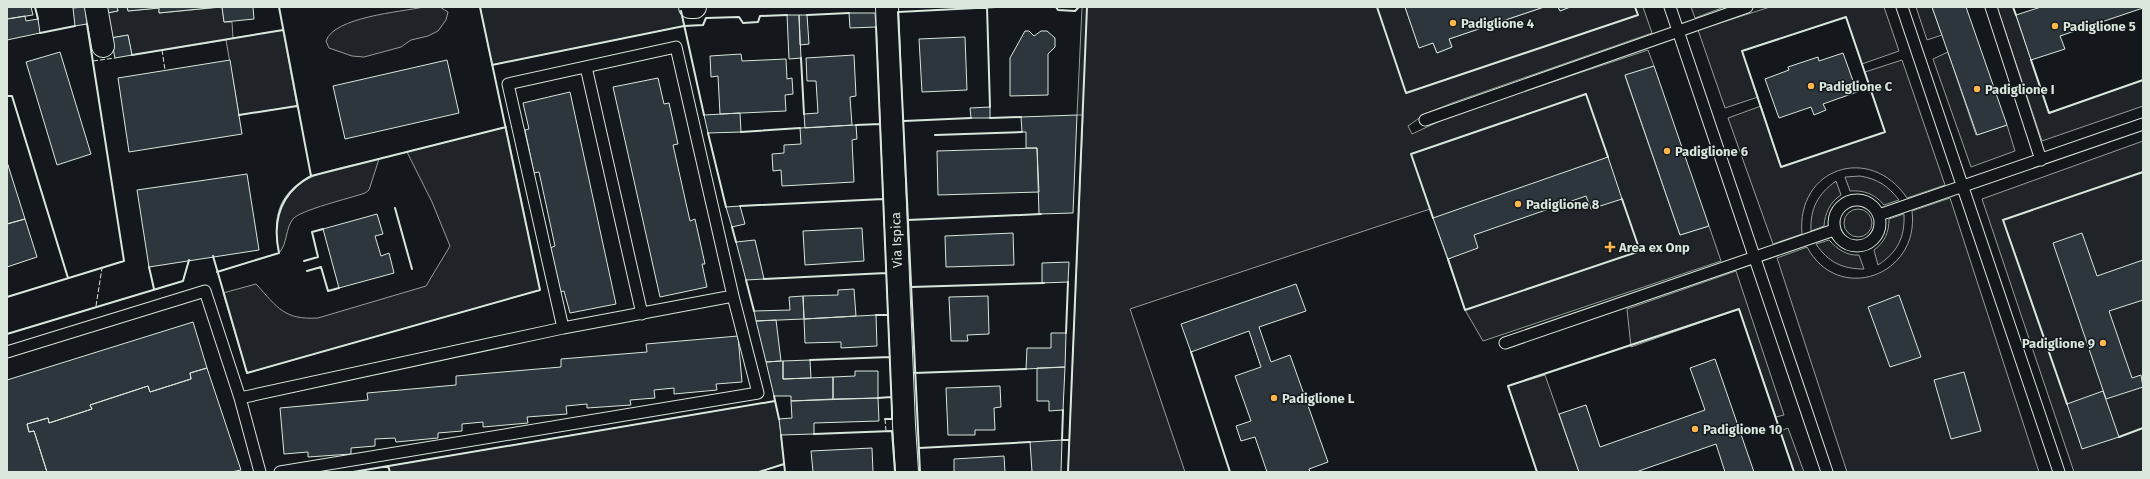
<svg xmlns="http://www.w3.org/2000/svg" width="2150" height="479" font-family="'Fira Sans',sans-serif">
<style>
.green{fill:#202428;stroke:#939e99}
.building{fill:#2c363c;stroke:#d8e6dc}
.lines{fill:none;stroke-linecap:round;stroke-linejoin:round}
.lane-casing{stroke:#d8e6dc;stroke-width:13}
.street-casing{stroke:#d8e6dc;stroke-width:24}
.lane{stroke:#14181c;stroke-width:11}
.street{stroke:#14181c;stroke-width:22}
.fence{stroke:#d8e6dc;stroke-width:1;stroke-dasharray:5 2;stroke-linecap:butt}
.wall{stroke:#d8e6dc;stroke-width:2}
.poi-dot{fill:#ffb74d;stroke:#14181c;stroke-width:1.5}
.labels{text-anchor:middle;stroke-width:3;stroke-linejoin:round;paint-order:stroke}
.poi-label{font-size:13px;font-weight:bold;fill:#d8e6dc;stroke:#14181c;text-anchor:start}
.street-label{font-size:13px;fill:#d8e6dc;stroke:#14181c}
</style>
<rect width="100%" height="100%" fill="#14181c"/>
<!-- green -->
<path class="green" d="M117,7H127L128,11L159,8V13L222,7L224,22H232L233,38L283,30L297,106L239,115L226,40L132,55L128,35L111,38L107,13L118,11Z
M424,7H440L448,12L446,20L438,31L428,36L411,40L401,47L364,57L352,56L329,48L326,41C334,17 400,12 424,7Z
M480,7H680L684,26L492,65Z
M1082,7H1405L1419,47L1433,43L1437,53L1452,47L1449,39L1544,7H1558L1560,11L1570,7H1643L1652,33L1452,103L1425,114L1408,126L1412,134L1453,115L1648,50L1654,66L1625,76L1680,235L1709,226L1721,261L1483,341L1465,310L1430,209L1130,309L1185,472H1068L1083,115H1077Z
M1691,7H1724L1695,18Z
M1770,7H1884L1899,51L1862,64L1846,17L1742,51L1758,97L1725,108L1698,30Z
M1916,7H1932L1942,35L1927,40Z
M1997,7H2013L2049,113L2143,80V106L2042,141Z
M1948,52L1976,135L2007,125L2015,151L1971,167L1933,59Z
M1902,60L1945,185L1907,198C1870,143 1796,168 1802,234L1773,244L1728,118L1761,106L1781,167L1885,132L1865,72Z
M506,127L540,290L247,373L223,293L256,284C278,308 284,320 318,318L426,286L450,246L432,202L407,152Z
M2143,141V472H2074L1982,199Z
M379,159L369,190L365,193C351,198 300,210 293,219C285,229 288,243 279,253C263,175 323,173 379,159Z
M1860,176C1878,179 1888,186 1899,200L1884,205C1875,194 1864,190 1850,191L1845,177Z
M1836,181L1841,195C1830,202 1825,213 1824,226L1811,231C1810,208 1818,194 1836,181Z
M1950,198L2039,472H1847L1777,258L1807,247C1838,305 1920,276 1912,211Z
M1844 223a14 14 0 1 1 28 0a14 14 0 1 1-28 0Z
M1904,214C1905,237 1898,252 1878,265L1874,250C1885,242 1889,232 1889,219Z
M1829,240C1837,249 1847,256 1859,255L1864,269C1842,269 1828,262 1816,244Z
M1736,271L1784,415L1776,417L1739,309L1631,347L1627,309Z
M1545,375L1579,472H1537L1508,386Z
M775,401L779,419L784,464L759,472H390L388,466Z
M1788,428L1804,472H1794L1780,431Z"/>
<!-- building -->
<path class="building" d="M7,7H31L33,15L7,19Z
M85,7L87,24L75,26L73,8Z
M106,7H117L118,11L107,13Z
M127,7H219L159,13V8L128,11Z
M222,7H253L254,19L224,22Z
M1405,7H1544L1449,39L1452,47L1437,53L1433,43L1419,48Z
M1558,7H1570L1560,11Z
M1932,7H1966L2007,125L1977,135Z
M2041,7H2143V8L2060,36L2065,49L2031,60L2016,15Z
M849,13H875L876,27L850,28Z
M787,15H799L801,58L789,59Z
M799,15H807L809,44L800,45Z
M25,16L26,21L38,19L40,33L7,40V19Z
M1025,31H1029L1034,36L1041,31H1047L1055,38V47L1048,54V95L1010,96V58Z
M128,35L132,55L115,58L111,38Z
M965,37L967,90L922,92L919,39Z
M60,52L91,154L57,165L26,62Z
M1843,53L1857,92L1823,104L1826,110L1814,115L1811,107L1779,118L1765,79L1789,70L1788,67L1818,57L1819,61Z
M741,54L742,61L786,59L787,79L792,78L793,94L785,95L786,111L720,114L718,76L711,77L710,56Z
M854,55L856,96L850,97L852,125L805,128L804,114L818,113L816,81H807L806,58Z
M230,60L242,134L129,152L118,78Z
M447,60L459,113L345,139L333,86Z
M1654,66L1709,226L1680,235L1625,75Z
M658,78L664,104L669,103L678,144L673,145L690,221L695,219L705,264H702L707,287L660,297L613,87Z
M570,92L616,304L570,313L564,291L560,292L550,248L555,246L539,172L534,173L525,130L529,129L523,103Z
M990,107V118H971L970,108Z
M740,113L741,132L708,133L704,115Z
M1077,115L1073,213L1039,214L1037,148H1026V132H1022L1021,117Z
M856,125L857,139L852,140L854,182L782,186L781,170L773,171L772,154L784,153V145L801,144L800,128Z
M1037,148L1039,192L938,195L937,151Z
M1608,157L1622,199L1591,209L1586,196L1474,235L1478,248L1448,259L1433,218Z
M7,162L25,219L7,224Z
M247,174L259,250L149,267L137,190Z
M740,206L745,224L732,227L726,207Z
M377,214L383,234L375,236L381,256L389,253L394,273L339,288L323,229Z
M25,219L37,257L7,267V224Z
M862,228L864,261L805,265L803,231Z
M1013,233L1014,265L946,267L945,236Z
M2082,233L2097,276L2143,260V300L2109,311L2132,378L2141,375L2143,387L2106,399L2053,243Z
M755,240L764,279L746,280L736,242Z
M1069,262L1068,282L1042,283V263Z
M1296,284L1306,311L1259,327L1271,362L1290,355L1328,462L1309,469L1310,472H1267L1255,437L1241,441L1236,426L1251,421L1235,376L1261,367L1249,331L1191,352L1181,324Z
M854,289L856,316L804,319L803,296L838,295V290Z
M1899,295L1921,357L1890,367L1868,307Z
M803,296L804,319L756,321L754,311L790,310L789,297Z
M988,296L989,334L967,335L968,341H951L949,297Z
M876,315L877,346L841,348V342L805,343L804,319Z
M776,320L781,361L766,362L756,321Z
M193,322L207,368L190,373L191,379L150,392L148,386L90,405L92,409L49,423L48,418L27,424L29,432L34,431L47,472H7V380Z
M1051,333H1066L1065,367L1026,369L1027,348H1051Z
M738,336L742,382L716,384L717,390L674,394V388L654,390L655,398L630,400L631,405L587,408V404L566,406L567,414L527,417L528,423L483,427V422L462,424V431L438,433V438L396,442L395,438L375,439V446L351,448V454L308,457V452L284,454L280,408L368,400L367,393L456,385V376L561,367V359L647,352L646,344Z
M1715,359L1754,472H1725L1716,444L1636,472H1579L1559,414L1586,405L1600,447L1705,410L1690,368Z
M810,360L811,378L783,379V361Z
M781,361H783V379L833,377V399L791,401V396H774L766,362Z
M1065,367L1063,410L1049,411V401H1037V368Z
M207,368L241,470L231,472H47L34,431L29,432L27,424L48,418L49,423L92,409L90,405L148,386L150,392L191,379L190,373Z
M855,371H878V398L833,399V377L855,376Z
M1964,372L1981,431L1951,439L1934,380Z
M1000,386L1001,407L994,408L995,430H975V435H948L946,388Z
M2103,391L2119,437L2082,449L2067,404Z
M878,398L879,421L814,423V434L781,435L779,419L792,418L791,401Z
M1062,440L1061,472H1032L1030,442Z
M872,448L873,472H813L811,451Z
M1004,456L1005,472H954V459Z"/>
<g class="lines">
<defs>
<path id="lane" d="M1670,7L1827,472
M1902,7L2059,472
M1991,7L2041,160
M586,67L642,314
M1425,120L1747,7
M1834 223a23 23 0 1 1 46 0a23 23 0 1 1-46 0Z
M1879,215L2143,124
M563,328L508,84L676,47L733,296
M1505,343L1834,230
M7,352L205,291L240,398L260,472
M240,398L563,328L733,296L758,393L280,472"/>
<path id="street" d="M96,7L103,46
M690,7H695
M887,7L904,425L907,472"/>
</defs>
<!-- lane casing -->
<use href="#lane" class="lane-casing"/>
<!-- street casing -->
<use href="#street" class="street-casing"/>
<!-- lane -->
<use href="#lane" class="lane"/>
<!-- street -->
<use href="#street" class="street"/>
<!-- fence -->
<path class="fence" d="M162,50L165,70
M93,61L115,58
M96,306L102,268
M885,419L886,431"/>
<!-- wall -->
<path class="wall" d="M35,7L38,19
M279,7L311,176
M987,7L990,107
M1056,7L1058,10L1075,11L1079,7
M1377,7L1406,93L1638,15L1635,7
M2013,7L2016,15
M681,11L704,115
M807,15L849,13
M1846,17L1885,132L1781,167L1742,51Z
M876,27L892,412V419H885
M40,33L75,26
M132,55L283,30
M801,58L804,114
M2031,60L2049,113L2143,80
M492,65L684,26L703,25L706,18L739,17L743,23L758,22L760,16L787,15
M7,96H12L68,278
M239,115L297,106
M990,118L1021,117
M904,121L971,118
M856,125L880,124
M741,132L800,128
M708,133L726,207
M935,135L1022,132
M740,206L883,199
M395,208L412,269
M1433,218L1411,154L1586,94L1608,157
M908,220L1041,214
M732,227L736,242
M213,256L247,373L540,290L480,7
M1448,259L1465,310L1640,251L1622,199
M304,261L318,257L312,232L323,229
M149,267L154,289
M307,271L321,267L328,291L339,288
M217,272L279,253C272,220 280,193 311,176L506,127
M764,279L886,273
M746,280L754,311
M911,287L1044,283
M7,297L124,261L87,24
M876,315H888
M1066,333L1068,282
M7,334L183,281L189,260
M1191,352L1230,472
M810,360L890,357
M914,373L1026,369
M774,396L779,419
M878,398L891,397
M2067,404L2003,220L2143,172
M1063,410L1062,440H1069
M814,434L892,431L895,472
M781,435L785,472
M2119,437L2143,428
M919,448L1030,442
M388,466L390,472
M353,472L775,401
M759,472L784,464
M920,472L898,12L996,7
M1068,472L1087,7
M1537,472L1508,386L1739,309L1794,472"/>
</g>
<!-- markers -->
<g class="poi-dot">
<circle cx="1453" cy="23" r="4"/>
<circle cx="2055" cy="26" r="4"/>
<circle cx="1811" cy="86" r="4"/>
<circle cx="1977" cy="89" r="4"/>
<circle cx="1667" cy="151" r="4"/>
<circle cx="1518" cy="204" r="4"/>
<path d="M1608 241h4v4h4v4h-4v4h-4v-4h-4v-4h4z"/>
<circle cx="2103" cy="343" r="4"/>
<circle cx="1274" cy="398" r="4"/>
<circle cx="1695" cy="429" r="4"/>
</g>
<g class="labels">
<!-- poi labels -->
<g class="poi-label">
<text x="1461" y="28">Padiglione 4</text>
<text x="2063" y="31">Padiglione 5</text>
<text x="1819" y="91">Padiglione C</text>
<text x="1985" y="94">Padiglione I</text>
<text x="1675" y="156">Padiglione 6</text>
<text x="1526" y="209">Padiglione 8</text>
<text x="1619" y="252">Area ex Onp</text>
<text x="2095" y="348" text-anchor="end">Padiglione 9</text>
<text x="1282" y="403">Padiglione L</text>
<text x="1703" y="434">Padiglione 10</text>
</g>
<!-- street labels -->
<g class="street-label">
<text transform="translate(896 240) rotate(-92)" y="5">Via Ispica</text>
</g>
</g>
<!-- border -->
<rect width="2150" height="479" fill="none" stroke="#d8e6dc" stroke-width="16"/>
</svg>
